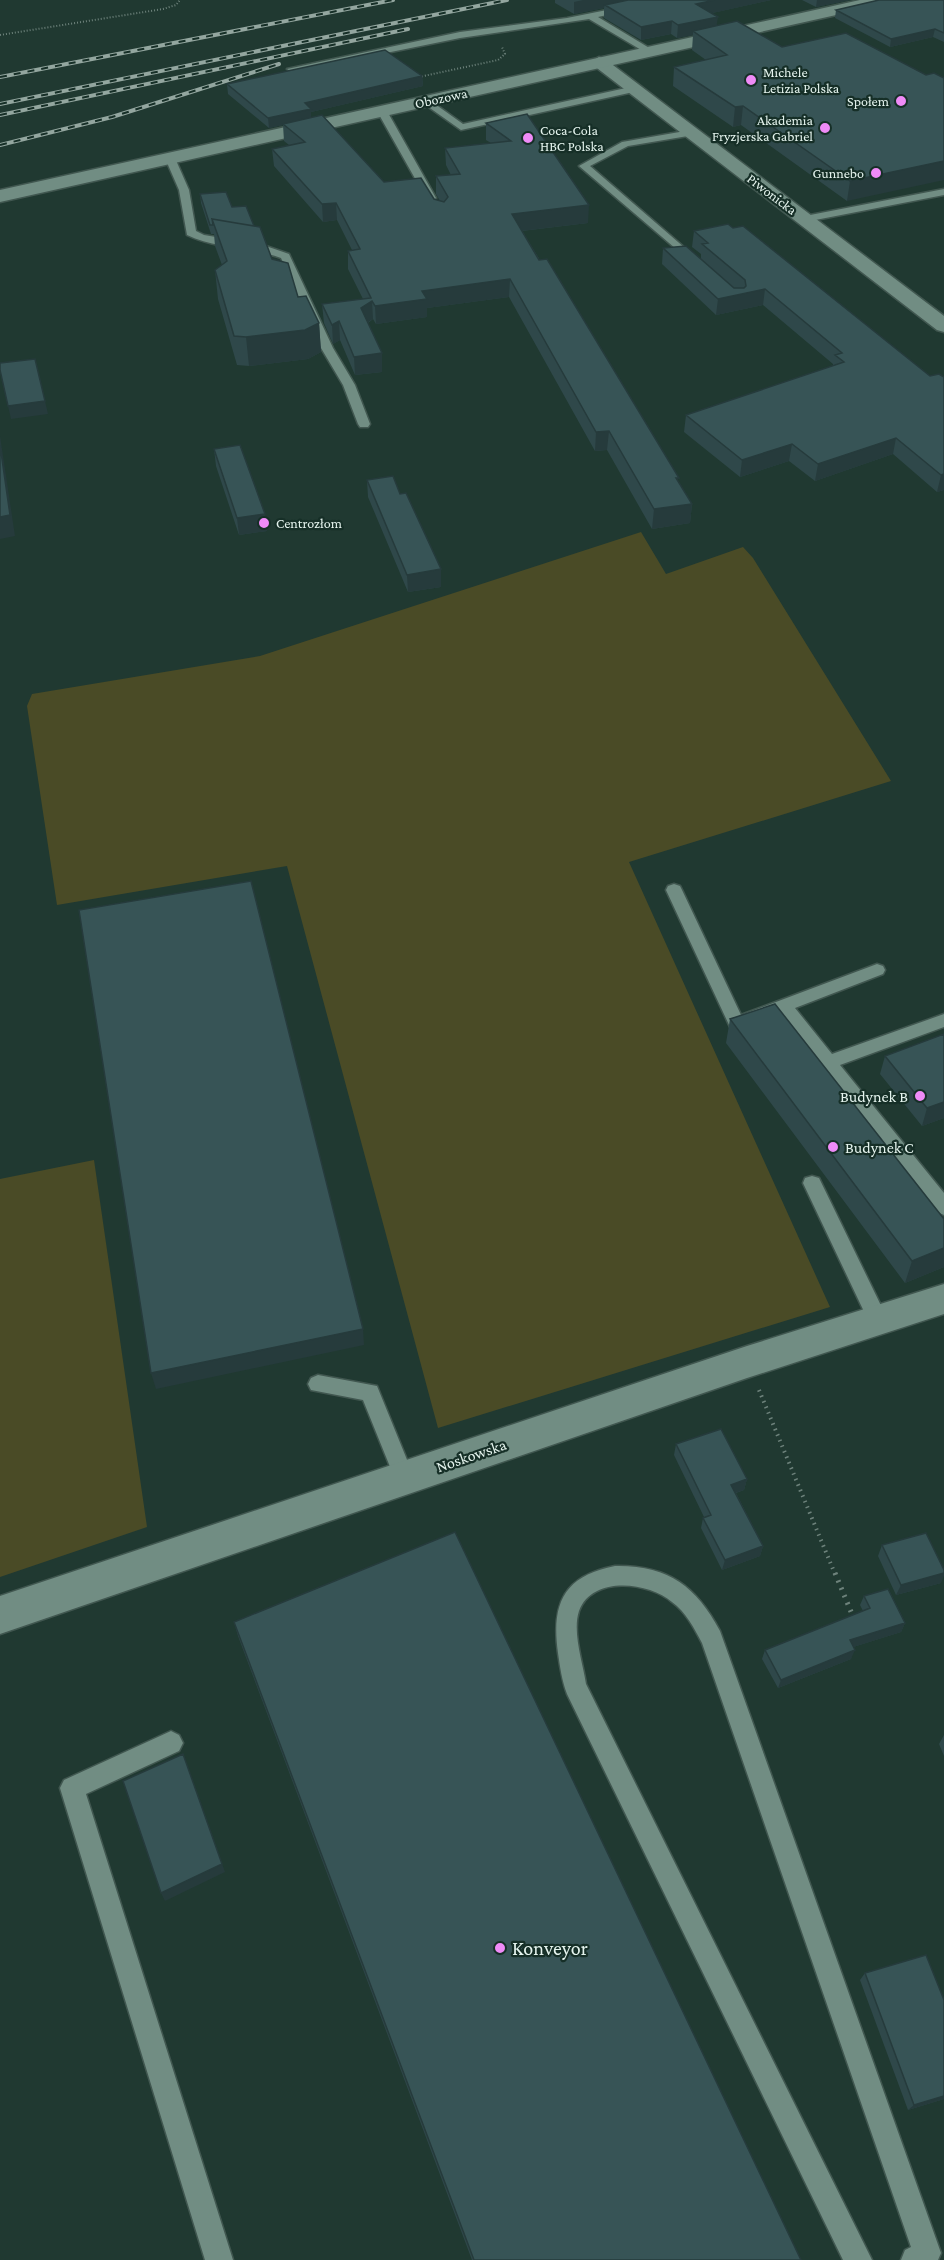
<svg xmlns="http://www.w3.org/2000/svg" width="944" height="2260" font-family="'Crimson Pro',serif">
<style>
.green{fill:#4a4b26}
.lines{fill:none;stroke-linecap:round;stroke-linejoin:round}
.service-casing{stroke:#415750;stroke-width:3}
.minor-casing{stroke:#415750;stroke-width:3}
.tertiary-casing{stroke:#415750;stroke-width:3}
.path-far2{stroke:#6d827b;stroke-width:2;stroke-dasharray:1 2;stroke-linecap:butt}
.path-far1{stroke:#6d827b;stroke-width:4;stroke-dasharray:1.5 4.5;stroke-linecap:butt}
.path{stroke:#6d827b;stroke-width:5;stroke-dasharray:2 6;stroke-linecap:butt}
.service{fill:#718d83;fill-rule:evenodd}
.minor{fill:#718d83;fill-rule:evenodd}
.tertiary{fill:#718d83;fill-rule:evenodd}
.rail-casing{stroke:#93a69f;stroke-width:4}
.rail{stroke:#162f27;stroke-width:2;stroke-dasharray:7;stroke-linecap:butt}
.wall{fill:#2f484a}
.shaded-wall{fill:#263b3c}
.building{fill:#375456;stroke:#263b3c;stroke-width:1.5}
.poi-dot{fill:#ef8bf7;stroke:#162f27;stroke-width:2}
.labels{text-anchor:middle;stroke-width:4.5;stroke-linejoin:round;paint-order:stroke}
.far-poi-label{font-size:14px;fill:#e5f4ee;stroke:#162f27;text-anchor:start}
.far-street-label{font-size:14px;fill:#e5f4ee;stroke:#162f27}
.poi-label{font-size:16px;fill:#e5f4ee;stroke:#162f27;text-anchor:end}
.street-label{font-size:16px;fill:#e5f4ee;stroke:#162f27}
.near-poi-label{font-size:20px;fill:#e5f4ee;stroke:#162f27;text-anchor:start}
</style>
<rect width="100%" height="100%" fill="#203931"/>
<!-- green -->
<path class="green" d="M641,532L666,574L743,547L753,558L891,781L629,862L830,1307L438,1428L287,866L57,905L27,706L32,694L260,656Z
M94,1160L147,1527L0,1577V1179Z"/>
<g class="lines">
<defs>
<path id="service" d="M657,0H673L598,17L651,49V53L648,54L589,19L460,38L292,72L287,69L460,32L567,18Z
M635,86L638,87V91L461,130L420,101L428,99L463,124Z
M379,109L387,111L436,198L435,200L426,198L377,111Z
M691,130L694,131V135L628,146L590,166L700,261V265L696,266L579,166L622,142Z
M170,155L175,158L189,190L196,231L204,235L263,245L289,254L333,348L355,385L370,424L368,427H360L358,424L343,385L321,348L281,258C251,247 216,249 187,235L179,190L165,158Z
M944,189V195L805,222L800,219L805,216Z
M674,884L680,886L682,890L741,1015L877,964L883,966L885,970L883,974L795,1008L832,1054L944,1014V1027L840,1065L944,1193V1215L937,1212L780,1013L736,1029L730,1027L666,890L668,886Z
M812,1176L819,1178L888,1320L885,1326L878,1328L871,1326L868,1320L803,1183L805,1178Z
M318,1375L377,1386L414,1477L411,1484L404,1486L397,1484L363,1400L311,1390L308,1384L311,1378Z
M615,1566C668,1565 696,1586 720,1631L941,2253L938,2260H901L905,2250L911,2247L702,1643C694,1628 686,1612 672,1602C649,1582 592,1575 579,1611C572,1632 583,1663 586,1684L872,2260H843L567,1694C562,1681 560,1667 558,1653C551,1603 564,1576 615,1566Z
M171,1731L179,1735L183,1743L179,1751L86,1794L233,2260H205L60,1788L64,1780Z"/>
<path id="minor" d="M599,57L605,59L944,316V332L937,330L593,65L591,62Z
M944,1284V1314L747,1378L0,1634V1596L747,1346Z"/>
<path id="tertiary" d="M860,0H889L881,5L0,202V190Z"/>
</defs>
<!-- service casing -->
<use href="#service" class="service-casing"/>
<!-- minor casing -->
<use href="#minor" class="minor-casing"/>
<!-- tertiary casing -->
<use href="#tertiary" class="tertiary-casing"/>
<!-- path-far2 -->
<path class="path-far2" d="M0,35L163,9L176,5L180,0
M419,77L498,60L505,54L502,47"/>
<!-- path-far1 -->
<path class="path-far1" d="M759,1390L835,1574"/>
<!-- path -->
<path class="path" d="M835,1573L854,1619"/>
<!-- service -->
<use href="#service" class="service"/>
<!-- minor -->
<use href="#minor" class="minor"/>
<!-- tertiary -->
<use href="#tertiary" class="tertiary"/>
<defs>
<path id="rail" d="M0,77L393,0
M0,104L507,0
M0,115L408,29
M0,145L112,117L279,64"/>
</defs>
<!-- rail casing -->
<use href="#rail" class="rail-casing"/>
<!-- rail -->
<use href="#rail" class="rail"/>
</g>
<!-- wall -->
<path class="wall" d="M555,0H771L712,13L717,26L782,47L926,75L847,201L741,125L733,127L673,86L674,67L706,60L692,50L693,35L677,38L671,34L641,40L604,18V8L574,14L555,3Z
M802,0H850L816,7Z
M944,0V42L933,37L890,47L835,18L836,10Z
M422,76L423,86L311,112V117L384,182L440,201L436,194V176L451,175L446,165L445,148L491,143L486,140V123L527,114L588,223L522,231L692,504L690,523L652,529L607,450L595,451L509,297L427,308V317L376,324L373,319L368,323L382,372L355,375L340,340L333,344L324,323L322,304L363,299L348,269V251L352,250L337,220L323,222L274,166L272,149L289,145L284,141L283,125L269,128L228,94L227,84Z
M200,194L232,207L254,226L272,259L298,297L319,323L321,352L308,359L249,366L237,365L218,299L215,270L222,265L215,246L214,234H211L201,203Z
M694,231L930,376L944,377V490L937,492L893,454L815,481L789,461L740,477L684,432L686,415L833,366V364L763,305L716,315L662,264L663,248L701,259V254L692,247Z
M214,449L267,531L239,535L216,466Z
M367,480L400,494L441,569V587L408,592L368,497Z
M730,1019L944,1219V1267L905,1283L726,1043Z
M944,1034V1118L922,1126L880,1074L885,1056Z
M676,1444L747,1479L744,1490L736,1493L763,1546L760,1556L722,1570L701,1528L703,1518L704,1517L674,1455Z
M882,1545L941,1583L896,1595L878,1556Z
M864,1596L905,1623L901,1632L853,1647L851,1659L778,1688L762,1659L765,1650L863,1611L860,1605Z
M234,1622L801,2260H472L238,1636Z
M944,1735V1756L939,1744Z
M865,1973L944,2000V2099L908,2110L860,1980Z"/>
<!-- shaded-wall -->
<path class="shaded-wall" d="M583,0H646L605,5L604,8L574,14V2Z
M715,0H771L695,17L696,4Z
M817,0H850L816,7Z
M718,17L716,29L693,31V35L677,38L678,25Z
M672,21L671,34L641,40V27Z
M935,29L933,37L890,47L891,39Z
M422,76L423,86L311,112V119L283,124V125L269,128L268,118L305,103Z
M743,106L741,125L733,127L735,107Z
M944,161V180L847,201L850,181Z
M336,203L337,220L323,222L322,204Z
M589,205L588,223L512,232V214Z
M510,279L509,297L427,308V317L376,324L375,306L422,291Z
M765,289L763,305L716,315L718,299Z
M372,301L373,319L362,326L361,308Z
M339,321L340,340L333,344L332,325Z
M319,323L321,352L308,359L249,366L246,337Z
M382,353V372L355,375L354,357Z
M45,401L48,414L11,419L8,406Z
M609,431L607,450L595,451L596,432Z
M0,436L15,536L0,539Z
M896,438L893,454L815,481L818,464Z
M792,444L789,461L740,477L742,460Z
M944,474V490L937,492L941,475Z
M692,504L690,523L652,529L654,509Z
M265,514L267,531L239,535L237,518Z
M441,569V587L408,592L407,575Z
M944,1102V1118L922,1126L927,1108Z
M944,1248V1267L905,1283L912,1261Z
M363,1329L364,1345L156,1389L151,1373Z
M747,1479L744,1490L729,1495L731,1485Z
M763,1546L760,1556L722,1570L725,1560Z
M944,1573V1576L941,1583L896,1595L901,1585Z
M905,1623L901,1632L847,1649L850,1640Z
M855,1650L851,1659L778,1688L781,1680Z
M183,1754L225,1872L165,1901L161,1893Z
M944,2096V2099L908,2110L914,2105Z"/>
<!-- building -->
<path class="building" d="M628,0H715L696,4L718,17L678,25L672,21L641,27L605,5Z
M879,0H944V33L935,29L891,39L836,10Z
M737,21L782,47L846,33L926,75L934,73L944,78V161L850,181L743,106L735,107L674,67L727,55L693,31Z
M385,50L422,76L305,103L311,109L268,118L227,84Z
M527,114L589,205L512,214L539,260L547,259L679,478H676L692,504L654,509L609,431L596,432L510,279L422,291L427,299L375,306L372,301L361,308L382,353L354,357L339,321L332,325L322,304L371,298L348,251L360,249L336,203L322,204L272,149L305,142L283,124L322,115L384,182L421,178L434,199L444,202L448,197L436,176L460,174L445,148L511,141L486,123Z
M226,192L232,207L246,206L254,226L212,219L213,225H210L200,194Z
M212,219L260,227L272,259L288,263L298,297L306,296L319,323L305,330L246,337L234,336L215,270L227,261Z
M728,224L733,228L743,226L930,376L939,374L944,377V474L941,475L896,438L818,464L792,444L742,460L686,415L844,362L835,355L842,353L765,289L718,299L663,248L686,246L734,288H744L746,286L745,280L702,244L708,243L694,231Z
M35,359L45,401L8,406L0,370V363Z
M0,445L10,515L0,517Z
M240,445L265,514L237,518L214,449Z
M393,476L400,494L406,493L441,569L407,575L367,480Z
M251,881L363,1329L151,1373L79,910Z
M775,1004L944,1219V1248L912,1261L730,1019Z
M944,1034V1102L927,1108L885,1056Z
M721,1429L747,1479L731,1485L763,1546L725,1560L703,1518L711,1515L676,1444Z
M455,1532L801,2260H474L234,1622Z
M926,1533L944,1570V1573L901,1585L882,1545Z
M888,1589L905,1623L850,1640L855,1650L781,1680L765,1650L870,1608L864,1596Z
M183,1754L222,1864L161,1893L123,1781Z
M926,1955L944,2000V2096L914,2105L865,1973Z"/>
<!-- markers -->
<g class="poi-dot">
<circle cx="751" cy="80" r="6"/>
<circle cx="901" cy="101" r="6"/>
<circle cx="825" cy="128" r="6"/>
<circle cx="528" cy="138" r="6"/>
<circle cx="876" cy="173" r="6"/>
<circle cx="264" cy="523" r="6"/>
<circle cx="920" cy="1096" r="6"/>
<circle cx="833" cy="1147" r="6"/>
<circle cx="500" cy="1948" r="6"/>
</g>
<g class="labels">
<!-- far-poi labels -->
<g class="far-poi-label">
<text x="763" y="77">Michele<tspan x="763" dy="16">Letizia Polska</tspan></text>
<text x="889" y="106" text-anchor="end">Społem</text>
<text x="813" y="125" text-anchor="end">Akademia<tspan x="813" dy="16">Fryzjerska Gabriel</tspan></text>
<text x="540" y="135">Coca-Cola<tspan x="540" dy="16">HBC Polska</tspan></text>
<text x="864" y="178" text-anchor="end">Gunnebo</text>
<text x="276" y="528">Centrozłom</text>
</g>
<!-- far-street labels -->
<g class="far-street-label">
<text transform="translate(441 98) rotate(-12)" y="5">Obozowa</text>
<text transform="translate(772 194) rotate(37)" y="5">Piwonicka</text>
</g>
<!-- poi labels -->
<g class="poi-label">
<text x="908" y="1102">Budynek B</text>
<text x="845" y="1153" text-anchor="start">Budynek C</text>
</g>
<!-- street labels -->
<g class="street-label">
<text transform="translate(471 1455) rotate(-19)" y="6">Noskowska</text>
</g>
<!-- near-poi labels -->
<g class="near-poi-label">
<text x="512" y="1955">Konveyor</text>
</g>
</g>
</svg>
